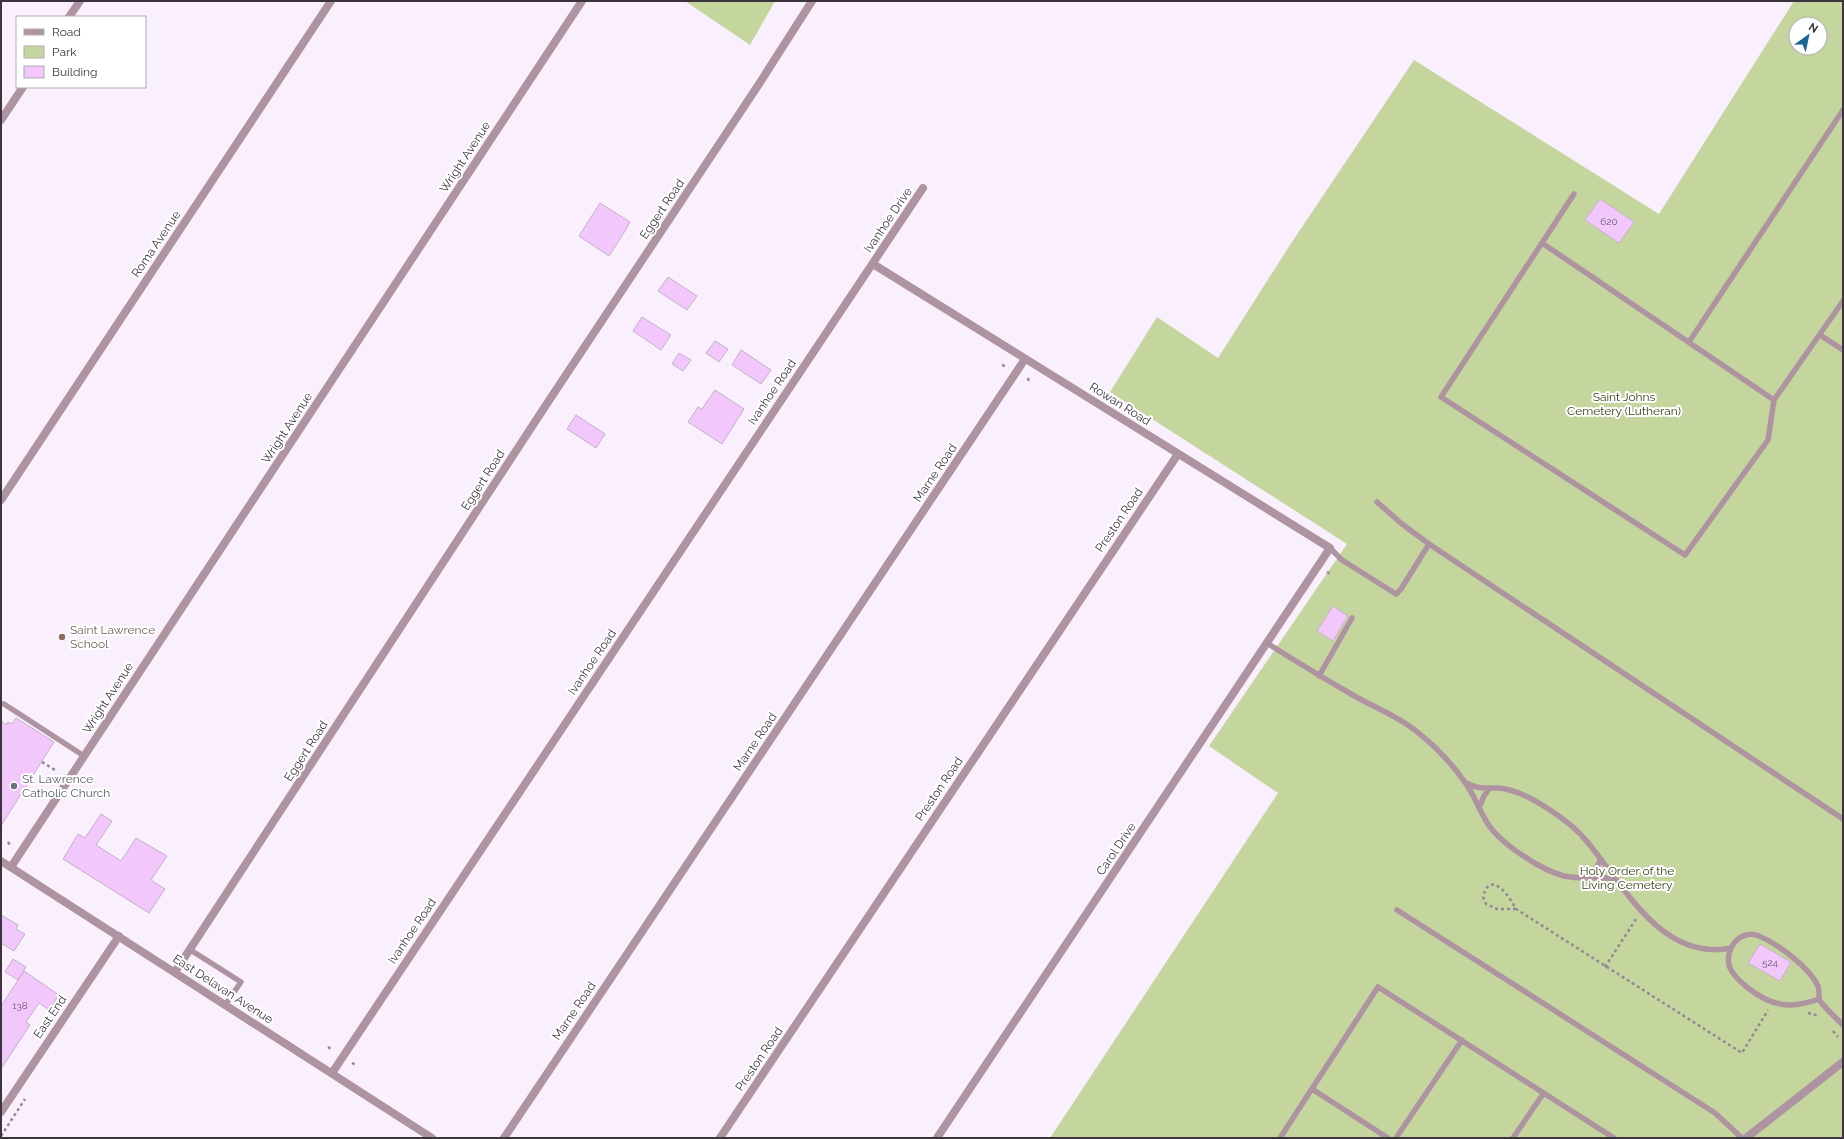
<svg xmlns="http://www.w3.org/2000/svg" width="1844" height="1139" font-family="Raleway,sans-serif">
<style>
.green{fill:#c4d59e;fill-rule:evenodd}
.building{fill:#f2c8fc;stroke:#c4b1c8}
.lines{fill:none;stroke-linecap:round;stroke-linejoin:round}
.path{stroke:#938995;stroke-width:2.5;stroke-dasharray:3 3;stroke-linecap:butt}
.service{stroke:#ae93a0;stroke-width:5.5}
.minor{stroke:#ae93a0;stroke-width:8}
.tertiary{stroke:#ae93a0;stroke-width:8}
.education-dot{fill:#8d6e63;stroke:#fff;stroke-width:1.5}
.worship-dot{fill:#6b7280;stroke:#fff;stroke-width:1.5}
.labels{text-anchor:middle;stroke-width:4;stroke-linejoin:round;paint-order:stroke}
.number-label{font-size:10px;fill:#6a596d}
.street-label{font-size:12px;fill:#3c343d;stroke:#fff}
.park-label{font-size:12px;fill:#364216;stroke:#fff}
.education-label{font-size:12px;fill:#785e54;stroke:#fff;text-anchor:start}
.worship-label{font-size:12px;fill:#5b616d;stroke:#fff;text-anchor:start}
</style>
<rect width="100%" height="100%" fill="#faeffd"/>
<!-- green -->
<path class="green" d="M685,1H775L750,45Z
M1794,1H1843V1138H1050L1278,793L1209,746L1347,544L1110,392L1157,317L1218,358L1290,245L1414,60L1659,214ZM1796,24H1820V48H1796Z"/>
<!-- building -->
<path class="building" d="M1600,199L1634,222L1619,243L1585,220Z
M600,203L630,222L625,231L609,256L579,236Z
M668,277L697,296L687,310L658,291Z
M642,317L671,335L661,350L633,331Z
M715,341L728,349L719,362L706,353Z
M741,350L771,370L761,384L732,365Z
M679,353L691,360L683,371L672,364Z
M715,390L744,409L722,444L688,422L698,407L702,409Z
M576,415L605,434L596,448L567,429Z
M1333,606L1348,616L1333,641L1317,631Z
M16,718L54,742L1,826V721L7,725L8,722L12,724Z
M101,814L112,821L96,845L121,861L136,838L167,856L151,880L165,889L149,913L63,859L78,834L85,838Z
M1,915L18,925L16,929L25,934L14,951L1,943Z
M1760,944L1791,962L1780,981L1748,963Z
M13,959L26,967L18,980L5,972Z
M24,971L59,995L49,1010L39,1003L26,1022L30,1025L1,1069V1006Z"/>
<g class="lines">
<!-- path -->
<path class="path" d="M1002,365L1005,366
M1028,378L1029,382
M1327,572L1332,575
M42,762L55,770
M8,842L10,845
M1516,909H1497L1486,904L1483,897C1490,868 1510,897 1516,909L1742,1053L1768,1010
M1605,967L1636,919
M1808,1013L1819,1016
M1833,1031L1838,1037
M328,1047L331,1049
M352,1063L356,1065
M1,1136L25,1099"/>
<!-- service -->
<path class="service" d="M1574,194L1441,397L1685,555L1768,440L1774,400L1843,301
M1542,243L1774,400
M1820,335L1843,350
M1689,342L1843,110
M1377,502L1402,524L1429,544L1843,819
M1330,548L1342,560L1396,594L1401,589L1429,544
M1267,643C1297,662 1327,680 1358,698C1379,709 1402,719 1421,735C1437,748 1452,764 1464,781C1474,794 1479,810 1488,824C1501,844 1541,870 1564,876C1581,880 1598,876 1616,879
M1319,676L1352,618
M4,704L84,756
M1466,783C1477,789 1485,788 1498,788C1516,789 1535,800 1550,810C1564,819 1579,831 1589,844C1625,888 1663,962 1731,948
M1479,808L1484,796L1489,789
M1591,878L1601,859
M1397,910L1715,1113L1742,1138
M189,949L241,982L225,1005
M1819,999C1791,1009 1772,1007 1748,988C1742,983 1734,977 1730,968C1723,950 1740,928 1759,936C1778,944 1809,967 1818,986C1820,991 1818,997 1820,1001C1827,1010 1836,1018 1843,1025
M1312,1089L1388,1138
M1280,1138L1378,987L1614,1138
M1396,1138L1462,1040
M1513,1138L1543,1094"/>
<!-- minor -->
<path class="minor" d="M69,17L80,1
M1,120L23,87
M873,264L1330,548L937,1138
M1,500L331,1
M11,867L582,1
M332,1073L923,188
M1,1112L119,936
M504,1138L1025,359
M720,1138L1178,454"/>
<!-- tertiary -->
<path class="tertiary" d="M1,861L432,1138
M175,972L550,399L759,84L812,1
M1746,1138L1843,1062"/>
</g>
<!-- markers -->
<circle class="education-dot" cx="62" cy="637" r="4"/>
<circle class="worship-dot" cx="14" cy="786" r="4"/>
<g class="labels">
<!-- number labels -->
<g class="number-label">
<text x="1609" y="225">620</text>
<text x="1770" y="966">524</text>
<text x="20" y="1009">138</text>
</g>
<!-- street labels -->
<g class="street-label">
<text transform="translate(465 157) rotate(-57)" y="4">Wright Avenue</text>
<text transform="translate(662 209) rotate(-56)" y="4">Eggert Road</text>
<text transform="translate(888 220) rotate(-56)" y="4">Ivanhoe Drive</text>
<text transform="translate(156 244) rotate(-56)" y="4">Roma Avenue</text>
<text transform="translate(772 392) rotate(-56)" y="4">Ivanhoe Road</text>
<text transform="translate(1120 404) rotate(32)" y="4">Rowan Road</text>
<text transform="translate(287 428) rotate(-57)" y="4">Wright Avenue</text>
<text transform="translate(935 473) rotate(-56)" y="4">Marne Road</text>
<text transform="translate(483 480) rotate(-57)" y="4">Eggert Road</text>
<text transform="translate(1119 520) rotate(-56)" y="4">Preston Road</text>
<text transform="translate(592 662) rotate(-56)" y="4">Ivanhoe Road</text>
<text transform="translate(108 698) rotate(-57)" y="4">Wright Avenue</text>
<text transform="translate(755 742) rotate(-56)" y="4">Marne Road</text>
<text transform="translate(306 751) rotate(-57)" y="4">Eggert Road</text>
<text transform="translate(939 789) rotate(-56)" y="4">Preston Road</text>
<text transform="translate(1116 849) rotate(-56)" y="4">Carol Drive</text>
<text transform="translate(412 931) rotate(-56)" y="4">Ivanhoe Road</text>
<text transform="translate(223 989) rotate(33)" y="4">East Delavan Avenue</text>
<text transform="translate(574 1011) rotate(-56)" y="4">Marne Road</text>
<text transform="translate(50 1017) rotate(-56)" y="4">East End</text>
<text transform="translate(759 1059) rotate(-56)" y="4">Preston Road</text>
</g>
<!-- park labels -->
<g class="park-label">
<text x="1624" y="401">Saint Johns<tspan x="1624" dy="14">Cemetery (Lutheran)</tspan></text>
<text x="1627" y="875">Holy Order of the<tspan x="1627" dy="14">Living Cemetery</tspan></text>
</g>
<!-- education labels -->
<g class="education-label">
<text x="70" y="634">Saint Lawrence<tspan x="70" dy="14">School</tspan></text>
</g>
<!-- worship labels -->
<g class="worship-label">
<text x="22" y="783">St. Lawrence<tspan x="22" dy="14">Catholic Church</tspan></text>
</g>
</g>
<!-- border -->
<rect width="1844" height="1139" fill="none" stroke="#3c343d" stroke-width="4"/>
<!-- legend -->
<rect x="16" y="16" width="130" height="72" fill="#ffffff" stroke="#b1aeb1"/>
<rect x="24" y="29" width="20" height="6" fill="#ae93a0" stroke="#b1aeb1"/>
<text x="52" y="36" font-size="12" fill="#3c343d">Road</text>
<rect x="24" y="46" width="20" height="12" fill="#c4d59e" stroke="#b1aeb1"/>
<text x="52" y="56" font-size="12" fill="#3c343d">Park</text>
<rect x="24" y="66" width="20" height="12" fill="#f2c8fc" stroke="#b1aeb1"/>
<text x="52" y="76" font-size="12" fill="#3c343d">Building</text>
<!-- north arrow -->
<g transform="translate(1808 36) rotate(33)"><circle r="19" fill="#ffffff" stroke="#b1aeb1"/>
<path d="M0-3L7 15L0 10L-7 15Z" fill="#196497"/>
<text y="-6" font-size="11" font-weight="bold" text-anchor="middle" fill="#3c343d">N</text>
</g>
</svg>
